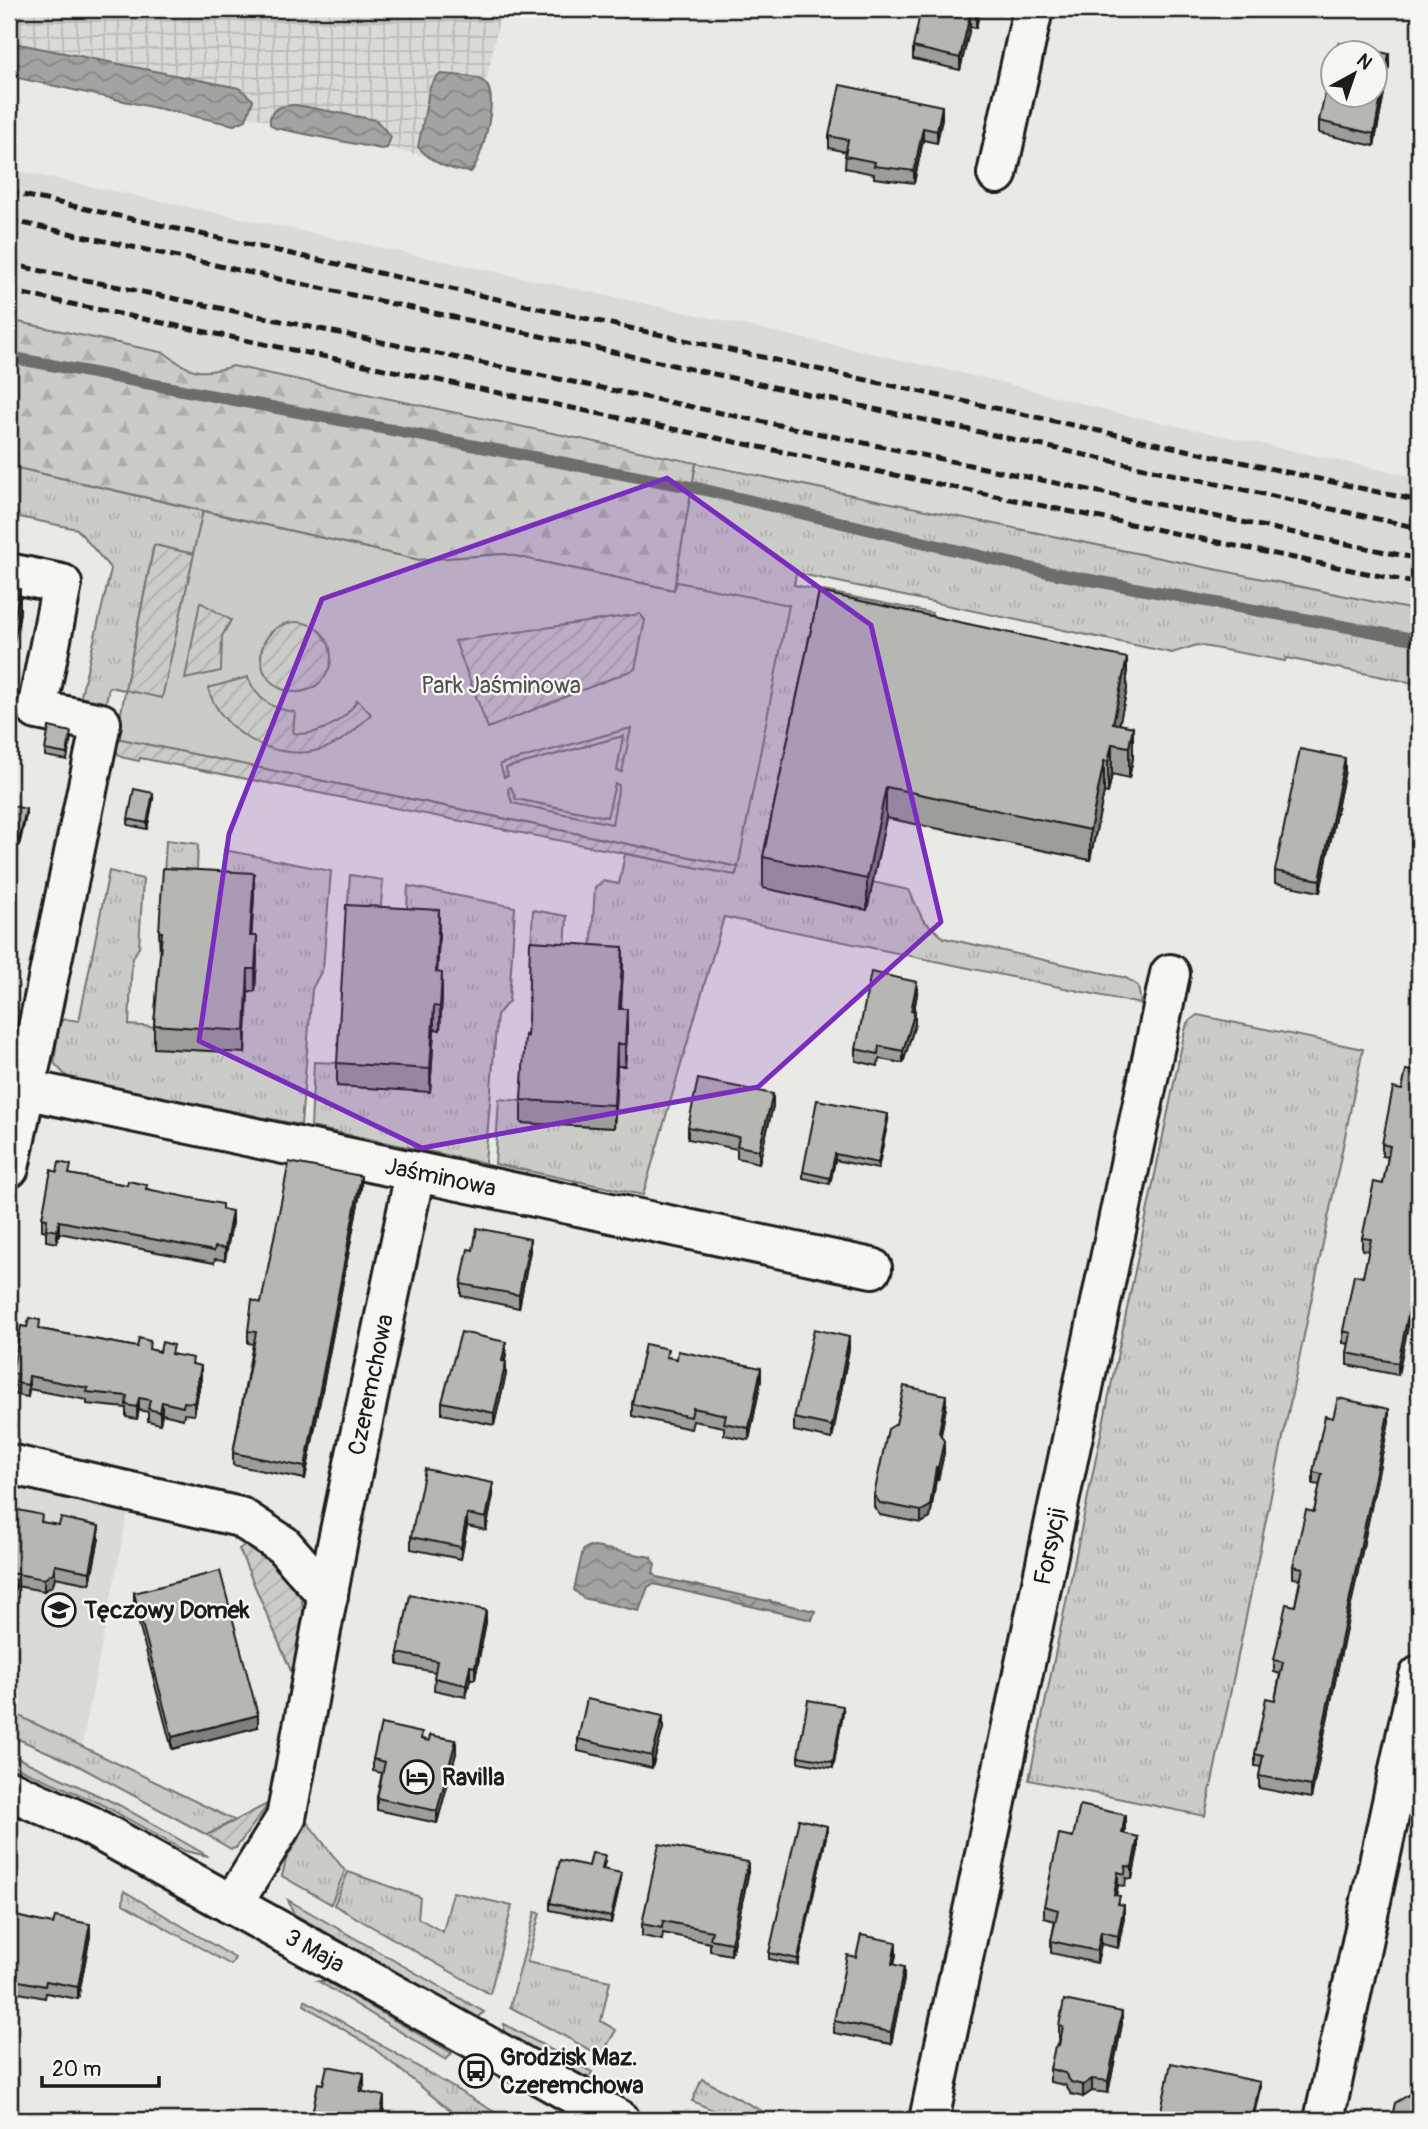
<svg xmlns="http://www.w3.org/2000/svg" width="1428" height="2129" font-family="Pangolin,sans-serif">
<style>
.built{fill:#dadad6}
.industrial{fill:url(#industrial-grid)}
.grass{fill:url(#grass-tufts);stroke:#747472;stroke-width:2}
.forest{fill:url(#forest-firs);stroke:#747472;stroke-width:2}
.park{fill:#cbcbc7;stroke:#747472;stroke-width:2}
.garden{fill:url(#garden-furrows);stroke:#747472;stroke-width:2}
.water{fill:url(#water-waves);stroke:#6d6d6c;stroke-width:2}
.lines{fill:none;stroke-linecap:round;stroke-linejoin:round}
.stream{stroke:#6d6d6c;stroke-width:12}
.minor-casing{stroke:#1c1c1c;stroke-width:44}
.minor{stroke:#f6f6f2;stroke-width:38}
.rail{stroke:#1c1c1c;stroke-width:5;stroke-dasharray:10 5;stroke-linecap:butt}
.wall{fill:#9d9d9a;stroke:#1c1c1c;stroke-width:2}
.shaded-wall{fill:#7f7f7d;stroke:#1c1c1c;stroke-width:2}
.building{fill:#b6b6b3;stroke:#1c1c1c;stroke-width:2}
.marked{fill:#7b2cbf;fill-opacity:0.2;stroke:#7b2cbf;stroke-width:5;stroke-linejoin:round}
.labels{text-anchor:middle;stroke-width:5;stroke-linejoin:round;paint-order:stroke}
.park-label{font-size:24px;fill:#51514f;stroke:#f6f6f2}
.street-label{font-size:24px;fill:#1c1c1c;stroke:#f6f6f2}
.poi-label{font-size:24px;font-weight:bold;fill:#1c1c1c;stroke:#f6f6f2;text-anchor:start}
</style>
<defs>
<pattern id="industrial-grid" width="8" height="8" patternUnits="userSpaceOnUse" patternTransform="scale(1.75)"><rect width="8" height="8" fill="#dadad6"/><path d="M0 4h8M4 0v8" fill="none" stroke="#babab7"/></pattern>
<pattern id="grass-tufts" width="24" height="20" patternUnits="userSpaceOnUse" patternTransform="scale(1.75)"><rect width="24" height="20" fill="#cbcbc7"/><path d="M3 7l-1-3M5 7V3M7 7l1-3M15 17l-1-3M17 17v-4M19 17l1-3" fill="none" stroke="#aeaeaa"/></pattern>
<pattern id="forest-firs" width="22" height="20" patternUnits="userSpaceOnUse" patternTransform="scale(1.75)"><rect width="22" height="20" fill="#cbcbc7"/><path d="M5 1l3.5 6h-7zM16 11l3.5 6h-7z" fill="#aeaeaa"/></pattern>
<pattern id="garden-furrows" width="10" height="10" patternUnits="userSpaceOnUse" patternTransform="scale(1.75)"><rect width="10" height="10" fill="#cbcbc7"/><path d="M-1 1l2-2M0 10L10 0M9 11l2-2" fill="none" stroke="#aeaeaa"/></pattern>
<pattern id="water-waves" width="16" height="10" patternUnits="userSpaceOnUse" patternTransform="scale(1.75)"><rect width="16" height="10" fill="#a3a3a1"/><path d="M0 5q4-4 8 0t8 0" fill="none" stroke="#848482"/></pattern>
</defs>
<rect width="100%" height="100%" fill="#e9e9e5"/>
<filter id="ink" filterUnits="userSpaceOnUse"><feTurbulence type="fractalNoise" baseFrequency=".0143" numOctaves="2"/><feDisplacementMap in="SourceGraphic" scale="14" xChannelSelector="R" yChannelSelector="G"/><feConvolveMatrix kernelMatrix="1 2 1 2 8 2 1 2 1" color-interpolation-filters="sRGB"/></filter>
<g filter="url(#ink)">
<!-- built -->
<path class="built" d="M9,169L656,306L1001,382L1117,413L1419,478V611L233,366L206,374L182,367L165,353L9,320Z
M9,1485L128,1511L82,1745L9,1710Z"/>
<!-- industrial -->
<path class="industrial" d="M9,9H501L469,166L9,62Z"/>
<!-- grass -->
<path class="grass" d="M696,463L1419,611V684L1286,658L1285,661L1197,645L1172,653L796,573L794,585L932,613L925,646L819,624L872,882L909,890L923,920L944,938L1126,978L1138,986L1141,1004L724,917L643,1195L495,1164L499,1099L522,1101L521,1123L614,1128L617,1066H625L627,1033L590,968L595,887L603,881L619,884L625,854L736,874L741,852L663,645Z
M9,466L203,511L194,554L154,546L125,690L109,687L104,712L79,704L111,569L77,529L9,515Z
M166,840L198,844L196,893L163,891Z
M224,850L331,871L323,968L312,989L301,1125L68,1078L54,1063L59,1022L65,1019L79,1021L109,871L143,879L139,947L132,960L129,1025L155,1027L255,991L257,959L223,894Z
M350,875L383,880L379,929L346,927Z
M408,886L515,907L509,1001L497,1015L485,1163L311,1127L314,1062L338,1063L337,1086L430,1091L434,1029H440L442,996L436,995L439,933L406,931Z
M533,910L567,916L564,966L530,964Z
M1197,1015L1363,1049L1205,1816L1029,1780L1184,1035L1187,1023Z
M9,1711L234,1820L207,1835L75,1764L9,1735Z
M9,1754L119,1805L208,1856L185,1851L99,1803L9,1764Z
M307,1822L345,1871L331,1904L282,1876L286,1860Z
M348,1872L420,1897L418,1918L443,1932L453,1892L512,1906L490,1994L334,1905Z
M124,1891L235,1958L231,1965L123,1904Z
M288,1900L484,2012L478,2018L294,1914Z
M535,1912L540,1913L527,1962L610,1981L601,2021L616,2030L601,2056L510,2007Z
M318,1981H325L452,2053L446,2060Z
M305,2000L508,2120H462L372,2047L304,2005Z
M504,2024L592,2072L590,2076H582L504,2032Z
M702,2079L779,2120H736L692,2101Z"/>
<!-- forest -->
<path class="forest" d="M9,320L165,353C191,374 202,375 233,366L696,463L674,590L505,554L419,560L9,466Z"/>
<!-- park -->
<path class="park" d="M203,511L419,560L505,554L674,590L677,582L789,605L738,867L116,738L154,545L193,554Z"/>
<!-- garden -->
<path class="garden" d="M154,545L194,554L162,698L125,690Z
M200,602L231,620L222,636L221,671L185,679Z
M640,614L645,620L635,669L488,728L455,641Z
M261 657a35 35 0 1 1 70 0a35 35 0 1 1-70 0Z
M248,677C257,700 272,709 295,712L293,733C317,737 346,721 357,700L371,714C356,730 341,744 319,750C274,762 220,732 208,688Z
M631,728L622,772L617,771L623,736L506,768L508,776L504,777L500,764Z
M116,738L738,867L735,875L140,758L139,761L121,757L114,749Z
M615,784L619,785L612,824L512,803L508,789L511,787L516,799L607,817Z
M251,1542C317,1586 306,1607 294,1678L239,1549Z
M269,1803L236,1848L231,1849L207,1835Z"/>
<!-- water -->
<path class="water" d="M9,42L239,88L253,100L246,120L234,125L9,76Z
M442,74C454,76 476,74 485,83C500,96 482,159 471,172C448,170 434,164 418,147L430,87L437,76Z
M296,105L376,120L391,137L387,148L381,149L275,128L270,124C268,108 283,105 296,105Z
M589,1546L651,1557L655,1565L653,1573L657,1577L815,1611L812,1620L653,1584L648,1587L639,1611L583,1598L574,1590L583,1550Z"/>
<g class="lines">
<!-- stream -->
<path class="stream" d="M9,357L701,489L1047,572L1419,640"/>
<defs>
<g id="minor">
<path d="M997,174L1033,9"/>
<path d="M9,573L62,584L37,710L101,723L9,1168"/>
<path id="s1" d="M9,1086L872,1268"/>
<path d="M9,1464L240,1517L283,1545L328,1596"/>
<path id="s2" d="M9,1790L89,1825L620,2120"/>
<path id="s3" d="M232,1905L286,1818L337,1545L415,1173"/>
<path id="s4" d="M929,2120L1170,974"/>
<path d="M1324,2120L1419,1676"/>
</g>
</defs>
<!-- minor casing -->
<use href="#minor" class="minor-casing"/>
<!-- minor -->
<use href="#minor" class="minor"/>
<!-- rail -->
<path class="rail" d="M9,192L1419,501
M9,220L1419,528
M9,264L1419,559
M9,291L1419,584"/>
</g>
<!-- wall -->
<path class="wall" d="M980,9L976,28L970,27L960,70L913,59V47Z
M1389,66L1374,146L1319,133V121L1331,81Z
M942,118L937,143L923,140L914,183L874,178V174L845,168L846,152L829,148V136Z
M9,587L20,612L10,662H9Z
M819,592L1127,689L1119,724L1133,727V758L1129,778L1112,774L1108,793L1104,792L1090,860L886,818L867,910L763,888V857Z
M71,738L67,760L45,756V750Z
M1345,770L1320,892L1275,883V871Z
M153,799L147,829L128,825V819Z
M9,805L26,815L19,846L9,843Z
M254,896L251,936L257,959L255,991H248L245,1053L154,1048V1025L160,955L159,932Z
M439,933L437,972L442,995L440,1030L434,1029L430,1092L337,1086V1063Z
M623,969L621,1009L627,1032L625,1066H617L614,1128L521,1123V1100L527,1036Z
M917,994L914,1011L915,1024L903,1063L879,1059L878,1066L856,1061V1049Z
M1402,1090L1398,1375L1347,1365V1353L1349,1344L1343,1343V1331L1363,1277L1369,1251L1362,1250V1238L1383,1184L1388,1157L1382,1156V1144Z
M773,1106L759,1163L737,1158V1149L688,1139V1127Z
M888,1120L878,1169L835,1160L830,1184L803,1178V1172Z
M57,1172L147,1189L222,1209L232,1223L225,1260L215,1259L214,1263L59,1233L57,1243L46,1241V1231L42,1230V1218Z
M361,1188L305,1479L233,1465V1453L253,1344L248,1343V1331L261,1303Z
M473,1250L530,1251L519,1308L461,1296V1284Z
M40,1329L173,1354L193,1364L201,1378L194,1415L184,1414L183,1419L162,1414L160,1424L148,1421V1412L139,1410L137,1419L126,1417V1408L87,1404V1400L29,1389L28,1397L16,1395V1386L12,1385V1373Z
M849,1349L832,1439L794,1431V1418Z
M506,1354L505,1362L506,1374L494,1425L442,1414V1402Z
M668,1357L761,1380L749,1440L724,1435V1427L693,1421L691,1429L632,1416V1404Z
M946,1407L941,1435L944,1453L938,1480L936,1479L930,1518L921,1523L880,1515L874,1507V1495Z
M1333,1418L1389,1421L1311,1798L1259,1788V1776L1261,1767L1255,1766V1754L1275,1700L1280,1674L1274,1672V1660L1295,1606L1300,1579L1293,1578V1566L1314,1512L1320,1485L1313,1484V1472Z
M493,1495L486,1530L467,1526L461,1559L411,1549V1537Z
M9,1508L42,1522L99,1538L90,1584L55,1577L53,1585L44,1591L16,1586L9,1626Z
M134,1593L258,1727L172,1749L134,1605Z
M486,1622L475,1679H470L466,1697L434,1690L435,1672L398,1665V1653Z
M843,1712L833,1768L798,1762V1756Z
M663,1728L652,1768L578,1751V1739Z
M422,1739L456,1753L437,1823L377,1810V1798L382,1773L373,1771V1759Z
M1125,1827L1124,1834L1138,1849L1132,1879L1126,1878L1125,1886L1118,1885L1116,1895L1124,1917L1118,1948L1101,1944L1097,1963L1051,1953V1941L1055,1921L1044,1918V1906L1073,1837Z
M827,1832L798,1965L769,1959V1953Z
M605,1862L603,1869L621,1879L611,1923L550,1910V1903L589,1866Z
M748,1875L731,1955L710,1951V1943L663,1933L662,1940L642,1936V1924Z
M9,1908L13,1915L90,1936L78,1999L46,1993L45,1998L9,1991Z
M896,1954L894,1965L904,1979L891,2044L834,2033V2021L856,1957Z
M1122,2024L1108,2093L1092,2091L1083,2097L1071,2094L1065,2085L1050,2082V2069L1060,2038H1059V2026Z"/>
<!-- shaded-wall -->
<path class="shaded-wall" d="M977,9H980L976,28V15Z
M970,15V27L960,70V58Z
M1389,54V66L1374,146V134Z
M942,106V118L937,143V131Z
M923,128V140L914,183V171Z
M20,589V612L10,662V639Z
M1127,658V689L1115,744L1113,723Z
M1133,727V758L1129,778V747Z
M1112,744V774L1108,793V762Z
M1345,758V770L1320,892V880Z
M1104,761V792L1090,860V830Z
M886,787V818L867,910V879Z
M153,793V799L147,829V823Z
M26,809V815L19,846V840Z
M254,873V896L250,959V936Z
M439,910V933L436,995V972Z
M257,936V959L255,991V969Z
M623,947V969L619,1032V1009Z
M248,969V991L245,1053V1031Z
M442,973V995L440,1030V1007Z
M917,982V994L911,1023V1011Z
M434,1006V1029L430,1092V1069Z
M627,1009V1032L625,1066V1044Z
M915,1011V1024L903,1063V1051Z
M617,1044V1066L614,1128V1105Z
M773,1094V1106L759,1163V1150Z
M888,1114V1120L878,1169V1163Z
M835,1154V1160L830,1184V1178Z
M361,1176V1188L305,1479V1467Z
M232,1211V1223L225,1260V1248Z
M59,1221V1233L57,1243V1231Z
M530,1239V1251L519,1308V1295Z
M1419,1262V1274L1398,1375V1363Z
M849,1337V1349L832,1439V1426Z
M506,1342V1354L502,1373V1361Z
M506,1362V1374L494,1425V1413Z
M201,1366V1378L194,1415V1403Z
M761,1368V1380L749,1440V1428Z
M29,1376V1389L28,1397V1385Z
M946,1395V1407L939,1444V1432Z
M139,1398V1410L137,1419V1407Z
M162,1402V1414L160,1424V1412Z
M1389,1409V1421L1311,1798V1786Z
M944,1441V1453L938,1480V1468Z
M936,1467V1479L930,1518L921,1523V1511Z
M493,1483V1495L486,1530V1518Z
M467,1514V1526L461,1559V1547Z
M99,1526V1538L90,1584V1572Z
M55,1565V1577L53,1585L44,1591V1579Z
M16,1580V1586L9,1626V1620Z
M486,1610V1622L475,1679V1667Z
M470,1666V1679L466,1697V1685Z
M843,1706V1712L833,1768V1762Z
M258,1715V1727L172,1749V1737Z
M663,1716V1728L652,1768V1756Z
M456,1740V1753L437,1823V1811Z
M1125,1815V1827L1122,1846V1833Z
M827,1826V1832L798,1965V1959Z
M1138,1837V1849L1132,1879V1867Z
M748,1862V1875L731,1955V1943Z
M1118,1872V1885L1114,1907V1895Z
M621,1873V1879L611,1923V1917Z
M1124,1905V1917L1118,1948V1936Z
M90,1924V1936L78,1999V1987Z
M1101,1932V1944L1097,1963V1951Z
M896,1942V1954L892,1976V1964Z
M904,1967V1979L891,2044V2032Z
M1122,2012V2024L1108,2093V2081Z
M364,2073V2085L360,2104V2091Z
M1092,2079V2091L1083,2097V2085Z
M1260,2082V2088L1253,2120H1252Z
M384,2096V2109L382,2120H380Z"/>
<!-- building -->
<path class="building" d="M921,9H977L976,15H970L960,58L913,47Z
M1339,43L1389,54L1374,134L1319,121L1328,80L1331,81L1334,68V94H1376V52H1337Z
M840,85L942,106L937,131L923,128L914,171L874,166L875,162L845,156L848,140L829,136Z
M9,587L20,589L10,639H9Z
M819,592L1127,658L1113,723L1133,727L1129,747L1112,744L1108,762L1104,761L1090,830L886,787L867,879L763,857Z
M49,727L71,732L67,754L45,750Z
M1300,749L1345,758L1320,880L1275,871Z
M134,789L153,793L147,823L128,819Z
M9,805L26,809L19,840L9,837Z
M163,868L254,873L250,936H257L255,969H248L245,1031L154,1025L162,932H159Z
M346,905L439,910L436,972L442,973L440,1007L434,1006L430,1069L337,1063Z
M530,941L623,947L619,1009H627L625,1044H617L614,1105L521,1100L525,1035L527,1036L528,1022Z
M871,972L917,982L911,1011H915L903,1051L879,1046L878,1054L856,1049Z
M1406,1070L1419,1072V1262L1398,1363L1347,1353L1351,1333L1343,1331L1354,1275L1363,1277L1371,1239L1362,1238L1374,1182L1383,1184L1390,1146L1382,1144L1393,1088L1402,1090Z
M698,1079L773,1094L759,1150L737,1146L739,1137L688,1127Z
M817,1100L888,1114L878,1163L835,1154L830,1178L803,1172Z
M59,1162L71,1165L69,1174L127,1185L128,1181L147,1185L146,1189L222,1204V1209L232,1211L225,1248L215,1247L214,1251L59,1221L57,1231L46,1229L47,1219L42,1218L51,1170L57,1172Z
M289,1162L361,1176L305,1467L233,1453L256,1332L248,1331L252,1300L261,1303Z
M477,1228L530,1239L519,1295L461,1284L468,1249L473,1250Z
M29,1318L40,1320L39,1329L137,1347L139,1338L150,1341L149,1349L160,1352L162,1342L173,1345L171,1354L193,1358L192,1364L201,1366L194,1403L184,1402L183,1407L162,1402L160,1412L148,1409L150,1400L139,1398L137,1407L126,1405L127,1396L87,1392L88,1388L29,1376L28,1385L16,1383L18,1374L12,1373L21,1326L27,1327Z
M814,1329L849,1337L832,1426L794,1418Z
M461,1332L506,1342L502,1361L506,1362L494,1413L442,1402Z
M645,1344L668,1349L666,1357L677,1359L678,1351L761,1368L749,1428L724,1423L726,1415L693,1408L691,1417L632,1404Z
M904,1386L946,1395L939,1432L944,1441L938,1468L936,1467L930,1506L921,1511L880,1503L874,1495L888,1429L896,1424Z
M1338,1398L1389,1409L1311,1786L1259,1776L1263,1756L1255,1754L1266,1698L1275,1700L1283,1662L1274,1660L1286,1604L1295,1606L1303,1568L1293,1566L1306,1510L1314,1512L1322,1474L1313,1472L1325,1416L1333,1418Z
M425,1469L493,1483L486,1518L467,1514L461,1547L411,1537Z
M9,1508L42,1515L41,1522L59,1525L61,1518L99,1526L90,1572L55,1565L53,1573L44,1579L11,1573L12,1564H9Z
M9,1570H11V1578L16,1580L9,1620Z
M220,1571L258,1715L172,1737L134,1593Z
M410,1595L486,1610L475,1667L470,1666L466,1685L434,1678L437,1661L398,1653Z
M587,1699L663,1716L652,1756L578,1739Z
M808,1700L843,1706L833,1762L798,1756Z
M381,1724L422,1733L421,1739L429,1741L430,1735L456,1740L437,1811L377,1798L385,1762L373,1759Z
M1080,1805L1125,1815L1122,1833L1138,1837L1132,1867L1126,1866L1125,1874L1118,1872L1114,1895L1120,1896L1118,1904L1124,1905L1118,1936L1101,1932L1097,1951L1051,1941L1058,1910L1044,1906L1059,1834L1073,1837Z
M799,1819L827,1826L798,1959L769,1953Z
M659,1844L748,1862L731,1943L710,1939L712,1931L663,1921L662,1928L642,1924Z
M592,1853L605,1855L602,1869L621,1873L611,1917L550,1903L560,1860L589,1866Z
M9,1908H13L11,1915L33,1920L53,1924L55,1917L90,1924L78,1987L46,1981L45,1986L9,1979Z
M861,1935L896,1942L892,1964L904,1967L891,2032L834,2021L847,1955L856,1957Z
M1064,2000L1122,2012L1108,2081L1092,2079L1083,2085L1071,2082L1065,2073L1050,2069L1055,2047L1059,2045L1063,2027L1059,2026Z
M1171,2063L1260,2082L1252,2120H1159Z
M327,2066L364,2073L360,2091L384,2096L380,2120H311L318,2083L323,2084Z
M1419,2089V2120H1394L1392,2117L1395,2103Z
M9,2112H12L11,2120H9Z"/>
</g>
<!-- marked area -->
<path class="marked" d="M667,478L871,625L941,922L758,1087L422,1148L199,1041L229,834L322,599Z"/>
<!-- icons -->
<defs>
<symbol id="school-ring" viewBox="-11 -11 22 22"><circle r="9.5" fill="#f6f6f2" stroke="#1c1c1c" stroke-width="1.5"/><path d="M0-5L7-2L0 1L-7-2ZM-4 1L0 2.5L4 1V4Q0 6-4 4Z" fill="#1c1c1c"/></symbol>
<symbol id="hotel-ring" viewBox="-11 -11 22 22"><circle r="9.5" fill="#f6f6f2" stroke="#1c1c1c" stroke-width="1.5"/><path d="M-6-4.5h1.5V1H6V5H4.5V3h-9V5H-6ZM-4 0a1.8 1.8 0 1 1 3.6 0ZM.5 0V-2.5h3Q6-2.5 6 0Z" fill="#1c1c1c"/></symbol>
<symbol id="bus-ring" viewBox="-11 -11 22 22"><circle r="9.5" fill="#f6f6f2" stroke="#1c1c1c" stroke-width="1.5"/><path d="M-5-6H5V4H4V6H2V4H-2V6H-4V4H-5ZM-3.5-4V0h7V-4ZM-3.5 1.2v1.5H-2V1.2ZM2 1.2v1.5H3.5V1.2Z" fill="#1c1c1c"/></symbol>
</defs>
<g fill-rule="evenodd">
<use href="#school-ring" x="40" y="1591" width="38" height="38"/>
<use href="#hotel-ring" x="398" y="1758" width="38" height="38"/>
<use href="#bus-ring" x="457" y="2052" width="38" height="38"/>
</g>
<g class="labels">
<!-- park labels -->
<g class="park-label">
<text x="501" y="693">Park Jaśminowa</text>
</g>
<!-- street labels -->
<g class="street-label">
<text dy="8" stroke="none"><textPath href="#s1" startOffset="441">Jaśminowa</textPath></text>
<text dy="8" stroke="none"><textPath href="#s3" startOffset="544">Czeremchowa</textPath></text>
<text dy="8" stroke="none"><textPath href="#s4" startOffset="586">Forsycji</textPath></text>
<text dy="8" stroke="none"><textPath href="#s2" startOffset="346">3 Maja</textPath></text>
</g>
<!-- poi labels -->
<g class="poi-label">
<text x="84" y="1618">Tęczowy Domek</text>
<text x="442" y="1785">Ravilla</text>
<text x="500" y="2065">Grodzisk Maz.<tspan x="500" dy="28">Czeremchowa</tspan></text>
</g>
</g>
<!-- margin -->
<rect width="1428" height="2129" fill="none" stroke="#f6f6f2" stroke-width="35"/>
<rect x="18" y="18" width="1393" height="2094" fill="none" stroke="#1c1c1c" stroke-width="2.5" filter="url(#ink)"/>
<!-- north arrow -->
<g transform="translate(1354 74) rotate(40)"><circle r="33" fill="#f6f6f2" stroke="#9f9f9c" stroke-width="2"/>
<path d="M0-5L12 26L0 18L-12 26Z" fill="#1c1c1c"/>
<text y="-10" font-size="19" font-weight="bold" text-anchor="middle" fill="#1c1c1c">N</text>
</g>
<!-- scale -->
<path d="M42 2076v10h117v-10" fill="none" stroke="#1c1c1c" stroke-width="3.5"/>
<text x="52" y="2076" font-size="21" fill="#1c1c1c" stroke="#f6f6f2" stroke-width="5" paint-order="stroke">20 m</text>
</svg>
